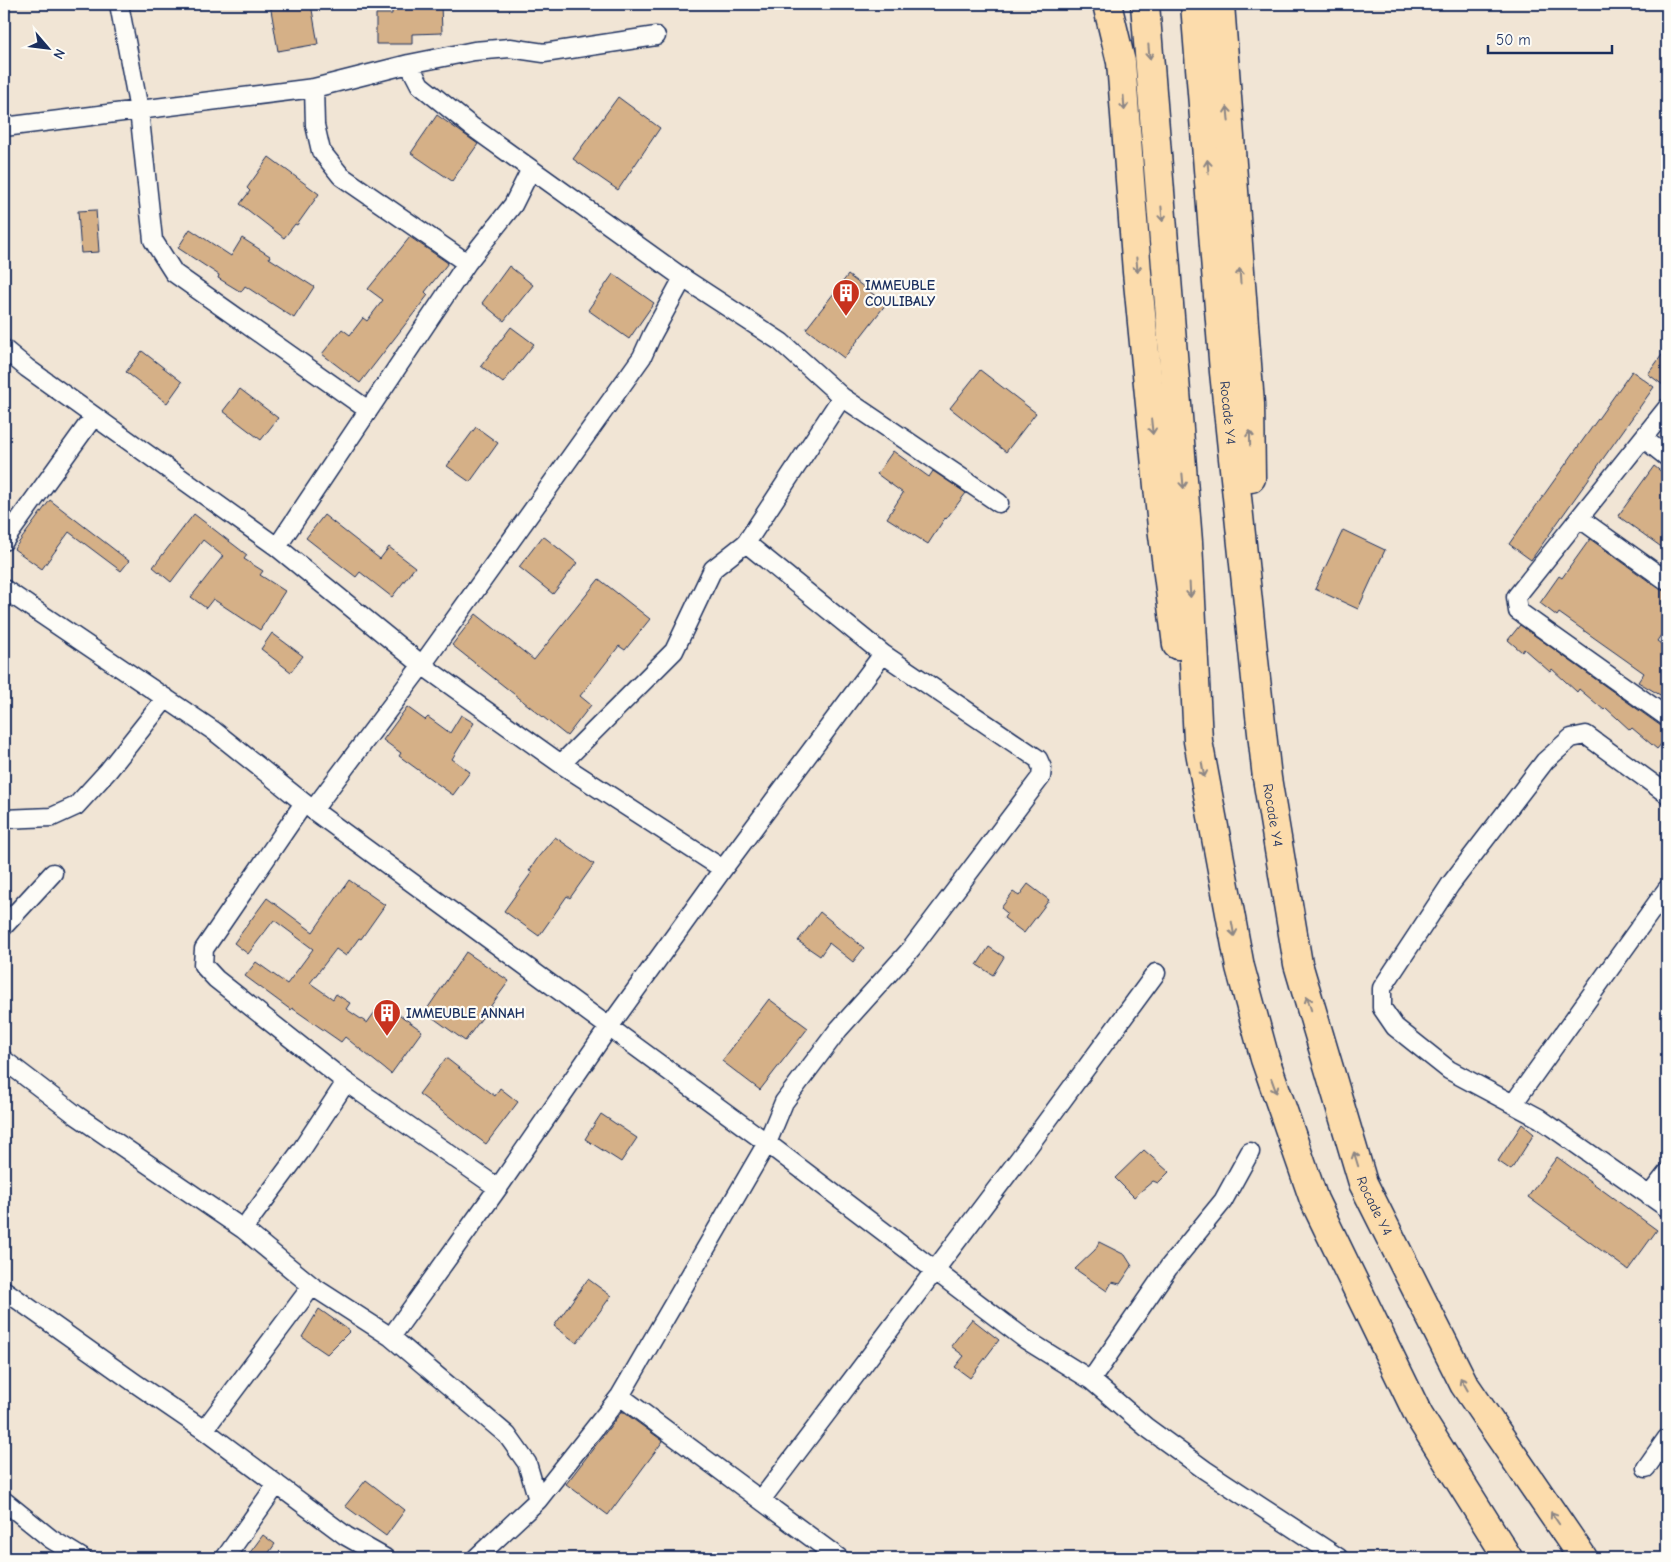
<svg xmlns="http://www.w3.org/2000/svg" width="1671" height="1562" font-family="'Comic Neue',sans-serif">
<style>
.building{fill:#d5b087;stroke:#1b2f5e}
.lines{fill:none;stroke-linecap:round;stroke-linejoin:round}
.minor-casing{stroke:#1b2f5e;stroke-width:21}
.trunk-casing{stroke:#1b2f5e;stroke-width:31}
.minor{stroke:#fdfcf7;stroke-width:18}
.trunk{stroke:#fcdcac;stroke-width:28}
.oneway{stroke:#8c8685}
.labels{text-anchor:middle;stroke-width:4.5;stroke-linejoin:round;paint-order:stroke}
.poi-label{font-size:14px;font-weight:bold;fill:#1b2f5e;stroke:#fdfcf7;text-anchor:start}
.street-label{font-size:14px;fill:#1b2f5e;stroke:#fdfcf7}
</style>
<rect width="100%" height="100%" fill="#f1e5d5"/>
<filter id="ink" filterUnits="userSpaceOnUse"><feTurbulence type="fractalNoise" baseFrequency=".02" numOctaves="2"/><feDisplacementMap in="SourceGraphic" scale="10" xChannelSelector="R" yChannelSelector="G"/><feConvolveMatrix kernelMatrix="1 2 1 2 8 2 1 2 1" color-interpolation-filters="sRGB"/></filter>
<g filter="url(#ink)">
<!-- building -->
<path class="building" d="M270,4H311L318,44L278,51Z
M392,4H441L442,33L412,34V44H376V14H392Z
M618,97L660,128L618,190L573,159Z
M437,115L478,144L452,181L411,153Z
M269,157L319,194L297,225L295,224L284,238L240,204L250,191L247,188Z
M96,210L99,252L81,253L78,211Z
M190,229L231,256L242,238L270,256L269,258L314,287L294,318L245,286L241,292L218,278L219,275L178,248Z
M410,237L448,263L425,292L428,295L360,383L322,354L342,329L350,335L363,318L367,321L383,300L368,289Z
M509,266L533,285L504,321L482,303Z
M613,274L654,303L629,339L588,310Z
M848,275L886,304L844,358L806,329Z
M511,327L534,344L503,383L481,366Z
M1667,348V388L1648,374Z
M142,351L182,382L167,403L126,372Z
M980,370L1036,413L1006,452L950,408Z
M1632,371L1654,387L1531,560L1509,544Z
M240,389L278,418L261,440L223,411Z
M476,427L498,443L470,482L447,466Z
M893,451L929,477L933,471L966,493L946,519L945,518L928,544L887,518L903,493L877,474Z
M1654,466L1667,476V551L1618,516Z
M50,500L129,561L121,571L69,532L42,569L14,549Z
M194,514L247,555L244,559L263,571L260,575L285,591L260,630L213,599L206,608L191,597L223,556L203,540L171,582L153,567Z
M324,515L380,559L389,547L415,567L392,597L360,572L356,577L306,538Z
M1343,530L1385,550L1358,609L1315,589Z
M543,536L577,563L553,594L519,567Z
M1590,539L1661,590L1667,591V626L1657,641L1667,648V699L1638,682L1644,673L1559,613L1557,616L1540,603L1559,576L1562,578Z
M599,579L650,619L625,650L619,646L580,696L591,705L567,736L452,645L476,614L534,660Z
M1520,625L1661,726L1667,728V737L1657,749L1632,728L1630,730L1606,708L1604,710L1579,689L1577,692L1552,669L1550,672L1524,649L1522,652L1508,640Z
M272,633L303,656L291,672L261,649Z
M407,707L425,720L428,717L450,733L461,715L474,723L452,759L470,772L453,795L399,756L401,753L383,740Z
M555,837L594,864L570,898L567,896L539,936L504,911L532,872L529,871L539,856Z
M349,880L385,905L361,939L359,938L346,956L336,949L310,983L333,999L336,994L350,1003L346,1009L367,1023L382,1002L422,1031L391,1074L345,1037L341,1042L292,1008L291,1010L245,976L256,962L287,984L313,949L274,920L248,954L234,943L267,898L313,932Z
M1028,884L1049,900L1024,933L1004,918L1007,913L1001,908L1013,892L1019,896Z
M820,912L864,948L853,962L829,943L820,956L798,941Z
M989,947L1004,957L993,975L977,965Z
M466,952L509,981L465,1041L425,1012Z
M769,999L808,1028L760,1090L722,1061Z
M446,1058L495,1096L500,1088L518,1102L486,1144L419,1094Z
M601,1114L637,1138L621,1162L585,1139Z
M1522,1124L1534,1134L1511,1170L1498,1161Z
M1144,1150L1169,1172L1158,1183L1153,1181L1134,1197L1115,1178Z
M1557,1157L1657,1230L1628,1270L1528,1197Z
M1099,1242L1125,1255L1132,1266L1120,1284L1112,1282L1107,1291L1075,1269L1095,1250Z
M588,1279L611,1296L577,1343L554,1326Z
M319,1309L350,1331L327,1354L302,1337Z
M972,1319L999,1340L970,1378L955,1367L964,1356L951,1346Z
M622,1411L663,1441L608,1515L566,1484Z
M366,1480L405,1510L386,1536L345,1506Z
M263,1535L275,1544L265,1558H246Z"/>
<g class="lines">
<defs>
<path id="minor" d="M119,4L139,110L153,240L174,273L368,410
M409,64L420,85L471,126L683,278L781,342L842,397L999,503
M314,88L315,125L321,151L341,176L467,263
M4,127L314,88L409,64L474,51L510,48L544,53L656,36
M4,349L27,368L277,547L422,665L561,764L723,869
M1667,408L1516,597L1518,611L1667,717
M1643,438L1667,457
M1579,518L1667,581
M4,541L94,416
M746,543L883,654
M277,547L467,263L513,205L531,169
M4,589L214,731L313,810L767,1143L1025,1339L1091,1380L1146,1427L1205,1470L1339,1558
M561,764L674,651L713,569L746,543L842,397
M1667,794L1586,735L1571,738L1545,761L1450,885L1382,988V1008L1395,1027L1449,1070L1539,1118L1667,1208
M304,803L204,949L203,965L216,979L346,1082L498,1188
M313,810L422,665L642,357L652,335L683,278
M4,819L52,817L76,806L108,771L166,698
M4,926L53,873
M4,1060L76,1115L243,1229L300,1152L346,1082
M1513,1104L1667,889
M1649,1196L1667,1173
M243,1229L312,1286
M4,1290L135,1383L204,1430L346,1536L385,1558
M1091,1380L1169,1267L1223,1201L1250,1152
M620,1396L839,1558
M204,1430L312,1286L391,1337
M1646,1468L1667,1438
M761,1500L1022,1155L1156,973
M4,1501L51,1539L82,1558
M225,1558L277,1484
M476,1558L538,1500L620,1396L767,1143L784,1102L838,1030L911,949L1041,777L1042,768L1038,759L883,654L723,869L609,1027L498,1188L391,1337L507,1435L527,1463L538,1500"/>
<g id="trunk">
<path d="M1107,4L1121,62L1137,272L1162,527L1177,645"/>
<path d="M1145,4L1188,542L1198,741L1240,967L1265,1059L1314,1200L1419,1416L1508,1558"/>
<path id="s1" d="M1195,4L1224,372L1256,679L1267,778L1298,964L1363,1183L1464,1384L1583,1558"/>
<path d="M1220,4L1250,404L1251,478"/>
</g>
</defs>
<!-- minor casing -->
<use href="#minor" class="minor-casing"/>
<!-- trunk casing -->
<use href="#trunk" class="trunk-casing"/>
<!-- minor -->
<use href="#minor" class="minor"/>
<!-- trunk -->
<use href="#trunk" class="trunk"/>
</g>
<!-- one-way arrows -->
<defs><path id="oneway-shaft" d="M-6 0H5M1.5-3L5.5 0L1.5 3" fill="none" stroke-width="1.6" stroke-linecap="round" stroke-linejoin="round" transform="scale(1.25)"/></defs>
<g class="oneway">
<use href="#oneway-shaft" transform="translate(1149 52) rotate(85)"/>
<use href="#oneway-shaft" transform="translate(1124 103) rotate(86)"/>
<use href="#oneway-shaft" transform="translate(1228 114) rotate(-95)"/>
<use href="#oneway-shaft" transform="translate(1208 167) rotate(-95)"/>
<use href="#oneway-shaft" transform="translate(1162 214) rotate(85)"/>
<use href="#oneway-shaft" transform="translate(1137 265) rotate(85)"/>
<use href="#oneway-shaft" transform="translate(1240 276) rotate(-94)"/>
<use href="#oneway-shaft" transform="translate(1152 427) rotate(84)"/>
<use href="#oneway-shaft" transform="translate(1250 438) rotate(-91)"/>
<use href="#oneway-shaft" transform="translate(1183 481) rotate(85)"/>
<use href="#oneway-shaft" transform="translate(1190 590) rotate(87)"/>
<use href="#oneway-shaft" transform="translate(1203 770) rotate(80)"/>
<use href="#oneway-shaft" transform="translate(1233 929) rotate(80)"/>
<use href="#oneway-shaft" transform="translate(1309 1003) rotate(-107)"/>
<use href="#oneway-shaft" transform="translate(1274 1086) rotate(70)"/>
<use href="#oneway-shaft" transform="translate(1356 1159) rotate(-107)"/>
<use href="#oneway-shaft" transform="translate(1464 1384) rotate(-120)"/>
<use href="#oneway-shaft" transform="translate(1555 1518) rotate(-124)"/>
</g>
</g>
<!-- icons -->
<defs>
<symbol id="building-pin" viewBox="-11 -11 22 30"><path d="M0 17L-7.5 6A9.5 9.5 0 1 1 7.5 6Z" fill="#c8321e" stroke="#fdfcf7"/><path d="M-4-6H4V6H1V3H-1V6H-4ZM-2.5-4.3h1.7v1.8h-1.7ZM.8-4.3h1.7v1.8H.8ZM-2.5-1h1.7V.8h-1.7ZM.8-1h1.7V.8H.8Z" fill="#fff"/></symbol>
</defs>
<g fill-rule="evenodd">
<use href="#building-pin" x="830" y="277" width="32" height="43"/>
<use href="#building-pin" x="371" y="997" width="32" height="43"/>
</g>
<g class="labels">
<!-- poi labels -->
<g class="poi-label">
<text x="865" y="290">IMMEUBLE<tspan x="865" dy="16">COULIBALY</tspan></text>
<text x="406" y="1018">IMMEUBLE ANNAH</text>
</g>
<!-- street labels -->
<g class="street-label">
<text dy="5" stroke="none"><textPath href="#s1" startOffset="410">Rocade Y4</textPath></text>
<text dy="5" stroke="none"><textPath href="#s1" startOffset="815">Rocade Y4</textPath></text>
<text dy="5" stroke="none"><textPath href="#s1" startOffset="1220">Rocade Y4</textPath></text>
</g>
</g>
<!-- margin -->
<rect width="1671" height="1562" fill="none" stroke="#fdfcf7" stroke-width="20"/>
<rect x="10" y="10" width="1651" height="1542" fill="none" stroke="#1b2f5e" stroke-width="2" filter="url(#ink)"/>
<!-- north arrow -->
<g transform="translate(48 48) rotate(118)" stroke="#fdfcf7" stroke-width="4" paint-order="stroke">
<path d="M0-4L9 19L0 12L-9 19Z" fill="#1b2f5e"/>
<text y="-8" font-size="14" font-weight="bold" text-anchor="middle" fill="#1b2f5e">N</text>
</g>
<!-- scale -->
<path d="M1488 45v8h124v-8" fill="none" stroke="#1b2f5e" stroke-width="2.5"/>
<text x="1496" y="45" font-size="15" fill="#1b2f5e" stroke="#fdfcf7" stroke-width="4" paint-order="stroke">50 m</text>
</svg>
